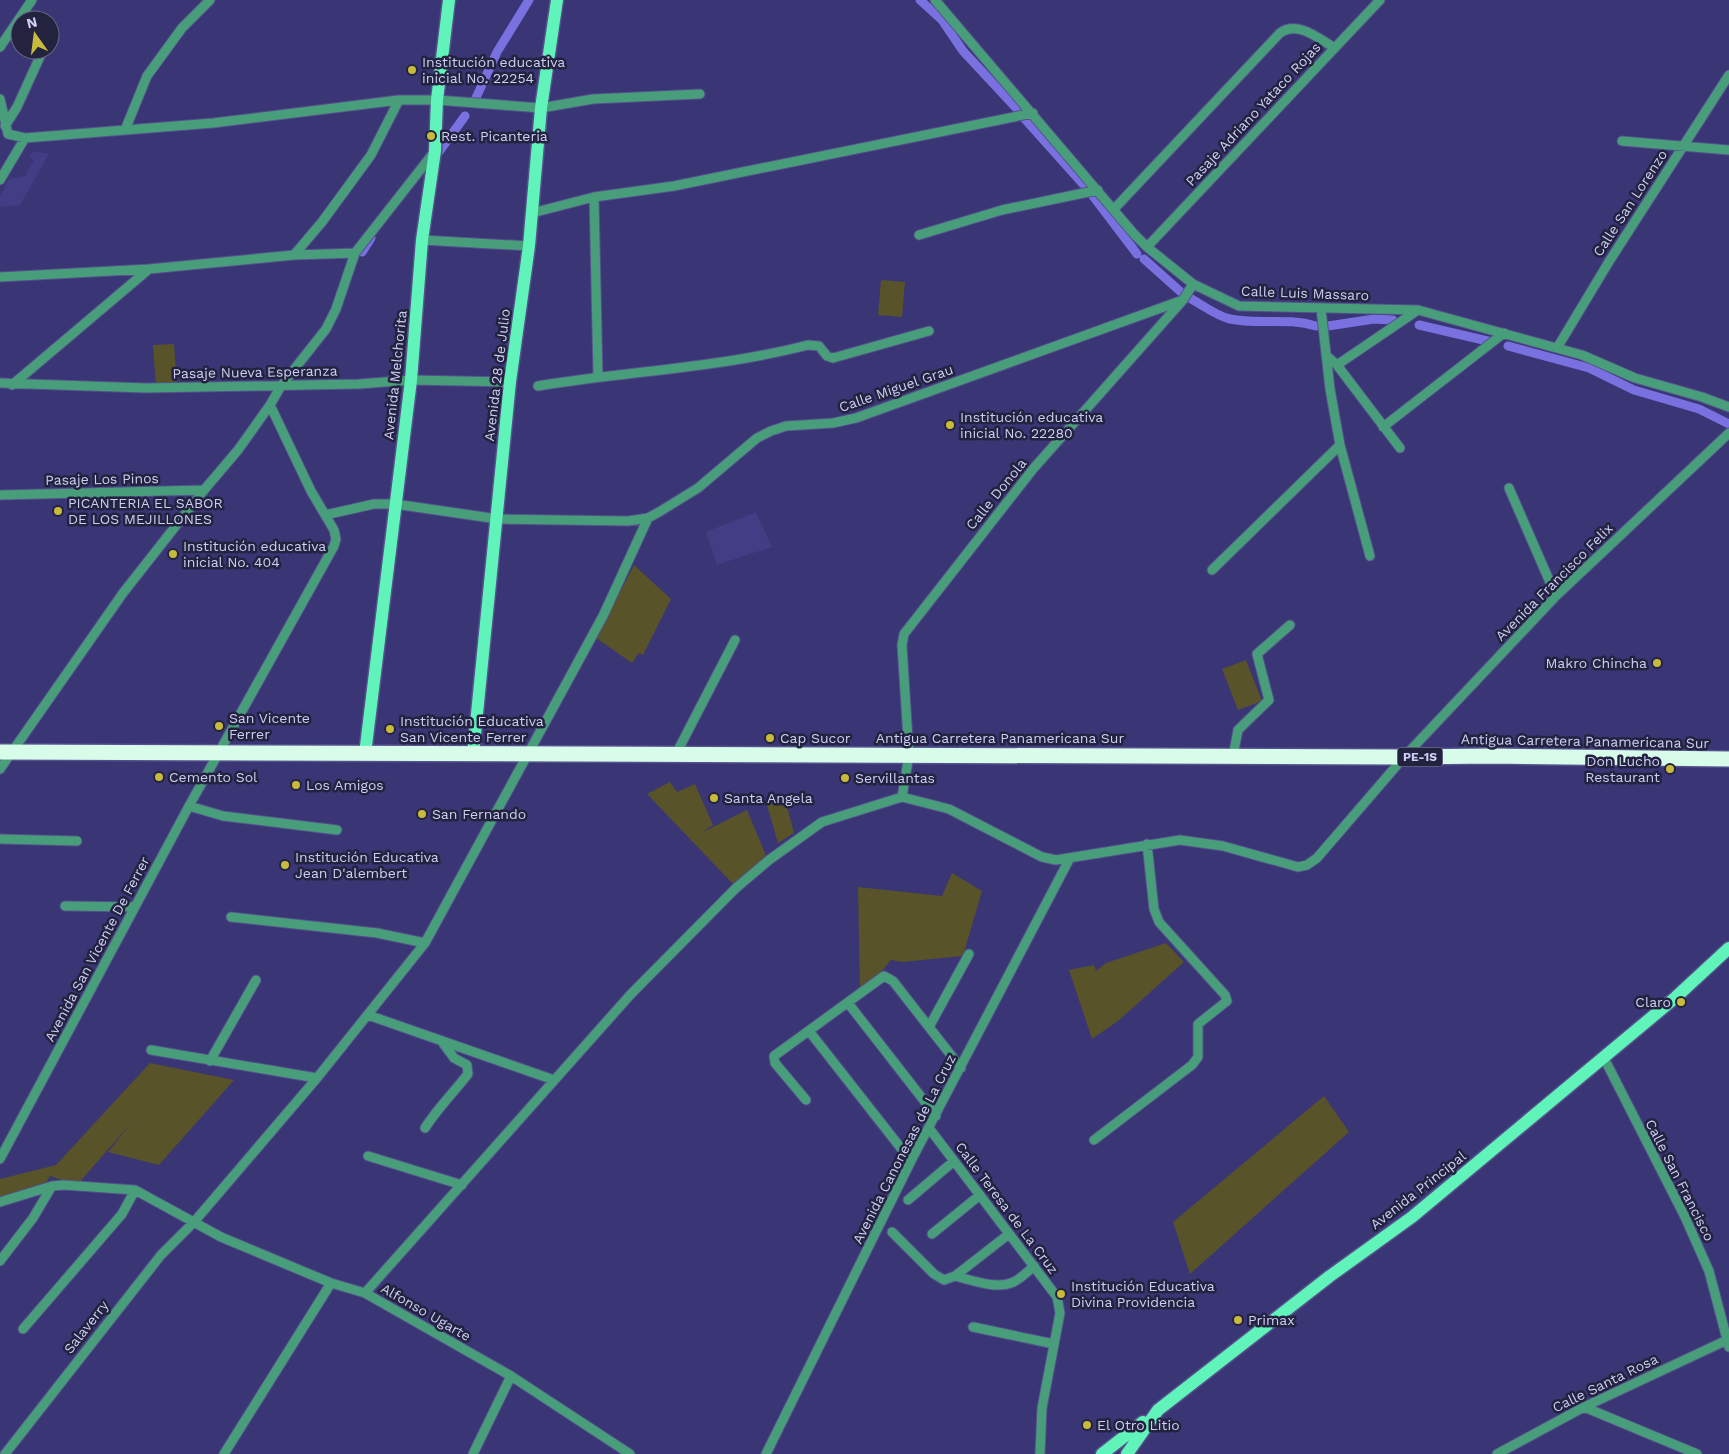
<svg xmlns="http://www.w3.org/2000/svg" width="1729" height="1454" font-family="'Work Sans',sans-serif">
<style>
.built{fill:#433d85}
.green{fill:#585328}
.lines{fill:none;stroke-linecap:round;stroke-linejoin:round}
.canal{stroke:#7971e0;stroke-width:9}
.minor-casing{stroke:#54518c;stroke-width:11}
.major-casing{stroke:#54518c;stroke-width:15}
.highway-casing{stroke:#54518c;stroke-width:18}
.minor{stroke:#489e7a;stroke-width:9}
.major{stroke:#61f4ba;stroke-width:12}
.highway{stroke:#d8fcea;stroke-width:15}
.poi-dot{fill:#c8bb3b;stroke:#23223f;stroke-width:2}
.labels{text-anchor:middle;stroke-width:5;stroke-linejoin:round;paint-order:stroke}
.shield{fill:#23223f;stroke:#999abe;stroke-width:1}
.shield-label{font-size:12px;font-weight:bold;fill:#cccef4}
.poi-label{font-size:14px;fill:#cccef4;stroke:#23223f;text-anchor:start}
.street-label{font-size:14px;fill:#cccef4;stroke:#23223f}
</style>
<rect width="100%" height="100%" fill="#3a3575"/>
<!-- built -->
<path class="built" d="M33,151L49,154L20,205L0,207V196L9,179L25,176L34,160L30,157Z
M756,512L772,547L717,565L706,532Z"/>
<!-- green -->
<path class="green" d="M881,280L905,282L902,317L878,315Z
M174,344L177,386L156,388L153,345Z
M634,565L671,599L643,655L639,653L632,663L596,638Z
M1246,660L1262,701L1238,710L1222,669Z
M670,782L677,792L695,784L713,825L701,833L747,810L767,858L733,884L647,794Z
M785,799L794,833L778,843L766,802Z
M952,873L982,891L963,956L902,962L891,960L860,997L858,887L942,896Z
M1166,943L1184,962L1118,1021L1092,1039L1069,970L1094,965L1096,971L1106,963Z
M150,1063L234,1080L159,1165L108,1152L132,1122L77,1185L50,1176L41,1191L0,1203V1179L56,1165Z
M1324,1096L1349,1132L1190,1274L1173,1222Z"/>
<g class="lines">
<!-- canal -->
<path class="canal" d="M920,0L942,20L963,51L1017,109
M475,100L497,52L529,0
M1024,118L1083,184
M438,153L465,116
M1093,196L1137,254
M362,252L371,238
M1144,259L1182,293
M1188,297C1201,304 1216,316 1230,319C1259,325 1287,317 1316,326
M1419,325L1492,342
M1328,326L1374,319L1393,320
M1508,346L1589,368L1634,390L1699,409L1729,424"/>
<defs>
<path id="minor" d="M935,0L1134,234L1147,247L1193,284L1239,306L1418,310L1582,355L1635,378L1702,397L1729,407
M50,36L51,32
M0,47L32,0
M0,99L8,134L25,138L213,123L399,100H437L541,108L593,99L700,94
M5,126L17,107L43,50
M125,130L147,76L182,28L210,0
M1622,141L1729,150
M0,180L25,138
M594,197L598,376
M1114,209L1280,33C1298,20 1319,39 1335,48
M532,213L594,197L674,186L1033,113
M919,235L1002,210L1098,190
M422,240L529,246
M1147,247L1380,0
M294,255L322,222L371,155L399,100
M0,277L149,269L294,255L355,253
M1321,309L1330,389L1340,445L1370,556
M1557,348L1610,260L1729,75
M1326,355L1337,365L1400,448
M1337,365L1418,310
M0,383L146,388L359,384L411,380L510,382
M12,385L149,269
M538,386C628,371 719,368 808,345L819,346L827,356L833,358L929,331
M1383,427L1504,333
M1509,488L1556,596
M0,495L204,490
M325,515L374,504H395L498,519L628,521L648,518L659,512L698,488L757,438L771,431L786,426L833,423L856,418L1183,300
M1212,570L1340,445
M676,754L735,640
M1233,756L1238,730L1269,700L1257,654L1290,625
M0,769L123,593L204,490L238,450L270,405L281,386L326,329L336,309L355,253L435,151
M902,797L949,809L1042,857L1056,860L1180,840L1223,846L1298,867L1307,865L1317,858L1404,757L1556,596L1729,433
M902,797L909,755L902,645L904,634L1033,469L1183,300L1193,284
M189,806L223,816L337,830
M0,839L77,841
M65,906L135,907
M231,917L377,933L425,943
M848,1003L936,1116
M368,1015L554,1080
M929,1027L969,954
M809,1031L911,1161
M151,1050L317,1078
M1604,1058L1685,1217L1709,1271L1729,1347
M210,1061L256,980
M806,1100L775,1063L774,1056L884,976L893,981L961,1068
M425,1128C437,1109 454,1092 468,1074L467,1065L454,1058L443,1043
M929,1128L1057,1297L1060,1313L1042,1408L1040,1454
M1094,1140L1192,1065L1198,1057V1024L1227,1001L1225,995L1159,922L1154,909L1147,844
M368,1156L462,1185
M0,1159L189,806L334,546L336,539L334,530L311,491L270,405
M908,1200L954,1161
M0,1202L52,1186L64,1185L135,1190L221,1237L331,1283L365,1293L511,1376L630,1454
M892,1232L934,1274L944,1280L955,1276L1009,1234
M932,1234L980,1195
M0,1261L33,1218L52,1186
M955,1276C971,1280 995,1289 1011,1283C1020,1280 1027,1272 1034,1266
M365,1293L631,994L736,888L769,860L822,822L902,797
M973,1327L1054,1344
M23,1329L122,1214L135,1190
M1584,1407L1697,1454
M5,1454L161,1255L194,1222L317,1078L425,943L603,616L648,518
M224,1454L331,1283
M473,1454L511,1376
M766,1454L911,1161L1070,858
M1497,1454L1584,1407L1727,1340"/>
<path id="major" d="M365,754L411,380L422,240L435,151L437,100L449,0
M473,754L510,382L529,246L541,108L557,0
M1102,1454L1143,1422
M1127,1454L1158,1410L1330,1276L1412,1217L1676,997L1729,948"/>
<path id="highway" d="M0,752L1404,757L1491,756L1729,759"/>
</defs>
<!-- minor casing -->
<use href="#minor" class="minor-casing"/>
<!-- major casing -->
<use href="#major" class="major-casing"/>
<!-- highway casing -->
<use href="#highway" class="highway-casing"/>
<!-- minor -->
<use href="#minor" class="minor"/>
<!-- major -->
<use href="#major" class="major"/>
<!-- highway -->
<use href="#highway" class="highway"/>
</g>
<!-- markers -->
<g class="poi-dot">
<circle cx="412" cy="70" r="5"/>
<circle cx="431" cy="136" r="5"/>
<circle cx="950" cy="425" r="5"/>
<circle cx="58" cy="511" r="5"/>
<circle cx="173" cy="554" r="5"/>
<circle cx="1657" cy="663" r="5"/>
<circle cx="219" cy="726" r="5"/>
<circle cx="390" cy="729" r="5"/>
<circle cx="770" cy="738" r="5"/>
<circle cx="1670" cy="769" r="5"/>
<circle cx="159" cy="777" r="5"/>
<circle cx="845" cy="778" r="5"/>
<circle cx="296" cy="785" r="5"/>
<circle cx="714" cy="798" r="5"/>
<circle cx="422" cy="814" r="5"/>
<circle cx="285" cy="865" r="5"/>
<circle cx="1681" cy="1002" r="5"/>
<circle cx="1061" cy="1294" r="5"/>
<circle cx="1238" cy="1320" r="5"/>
<circle cx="1087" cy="1425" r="5"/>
</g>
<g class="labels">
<!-- shield labels -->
<rect class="shield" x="1397.5" y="747.5" width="45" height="19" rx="4"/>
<g class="shield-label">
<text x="1420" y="761">PE-1S</text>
</g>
<!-- poi labels -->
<g class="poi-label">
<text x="422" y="67">Institución educativa<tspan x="422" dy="16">inicial No. 22254</tspan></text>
<text x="441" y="141">Rest. Picanteria</text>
<text x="960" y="422">Institución educativa<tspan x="960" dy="16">inicial No. 22280</tspan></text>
<text x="68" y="508">PICANTERIA EL SABOR<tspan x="68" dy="16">DE LOS MEJILLONES</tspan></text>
<text x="183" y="551">Institución educativa<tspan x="183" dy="16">inicial No. 404</tspan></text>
<text x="1647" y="668" text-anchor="end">Makro Chincha</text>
<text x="229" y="723">San Vicente<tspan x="229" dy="16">Ferrer</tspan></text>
<text x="400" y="726">Institución Educativa<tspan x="400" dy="16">San Vicente Ferrer</tspan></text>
<text x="780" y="743">Cap Sucor</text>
<text x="1660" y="766" text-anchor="end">Don Lucho<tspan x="1660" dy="16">Restaurant</tspan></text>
<text x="169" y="782">Cemento Sol</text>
<text x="855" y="783">Servillantas</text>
<text x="306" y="790">Los Amigos</text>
<text x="724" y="803">Santa Angela</text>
<text x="432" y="819">San Fernando</text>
<text x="295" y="862">Institución Educativa<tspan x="295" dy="16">Jean D'alembert</tspan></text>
<text x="1671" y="1007" text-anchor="end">Claro</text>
<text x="1071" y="1291">Institución Educativa<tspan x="1071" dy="16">Divina Providencia</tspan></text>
<text x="1248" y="1325">Primax</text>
<text x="1097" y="1430">El Otro Litio</text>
</g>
<!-- street labels -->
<g class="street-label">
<text transform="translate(1253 114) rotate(-47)" y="5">Pasaje Adriano Yataco Rojas</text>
<text transform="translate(1630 203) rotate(-57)" y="5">Calle San Lorenzo</text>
<text transform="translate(1305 293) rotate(2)" y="5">Calle Luis Massaro</text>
<text transform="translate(255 372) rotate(-1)" y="5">Pasaje Nueva Esperanza</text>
<text transform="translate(395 375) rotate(-84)" y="5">Avenida Melchorita</text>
<text transform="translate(497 375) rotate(-83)" y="5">Avenida 28 de Julio</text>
<text transform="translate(896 388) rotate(-19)" y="5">Calle Miguel Grau</text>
<text transform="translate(102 479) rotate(-1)" y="5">Pasaje Los Pinos</text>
<text transform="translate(996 494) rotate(-51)" y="5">Calle Donola</text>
<text transform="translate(1554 582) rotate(-45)" y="5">Avenida Francisco Felix</text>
<text x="1000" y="743">Antigua Carretera Panamericana Sur</text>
<text transform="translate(1585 741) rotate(1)" y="5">Antigua Carretera Panamericana Sur</text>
<text transform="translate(97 949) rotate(-62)" y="5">Avenida San Vicente De Ferrer</text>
<text transform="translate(904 1149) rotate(-63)" y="5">Avenida Canonesas de La Cruz</text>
<text transform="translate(1680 1180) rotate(63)" y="5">Calle San Francisco</text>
<text transform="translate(1418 1190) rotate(-38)" y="5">Avenida Principal</text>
<text transform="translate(1007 1208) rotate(53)" y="5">Calle Teresa de La Cruz</text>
<text transform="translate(426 1312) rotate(30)" y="5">Alfonso Ugarte</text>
<text transform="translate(86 1327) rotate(-52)" y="5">Salaverry</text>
<text transform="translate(1605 1383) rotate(-26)" y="5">Calle Santa Rosa</text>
</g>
</g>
<!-- north arrow -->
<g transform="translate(35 35) rotate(346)"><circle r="24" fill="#23223f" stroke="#676787"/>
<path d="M0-4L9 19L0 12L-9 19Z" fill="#c8bb3b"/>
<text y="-8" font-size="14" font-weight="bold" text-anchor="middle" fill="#cccef4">N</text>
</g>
</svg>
